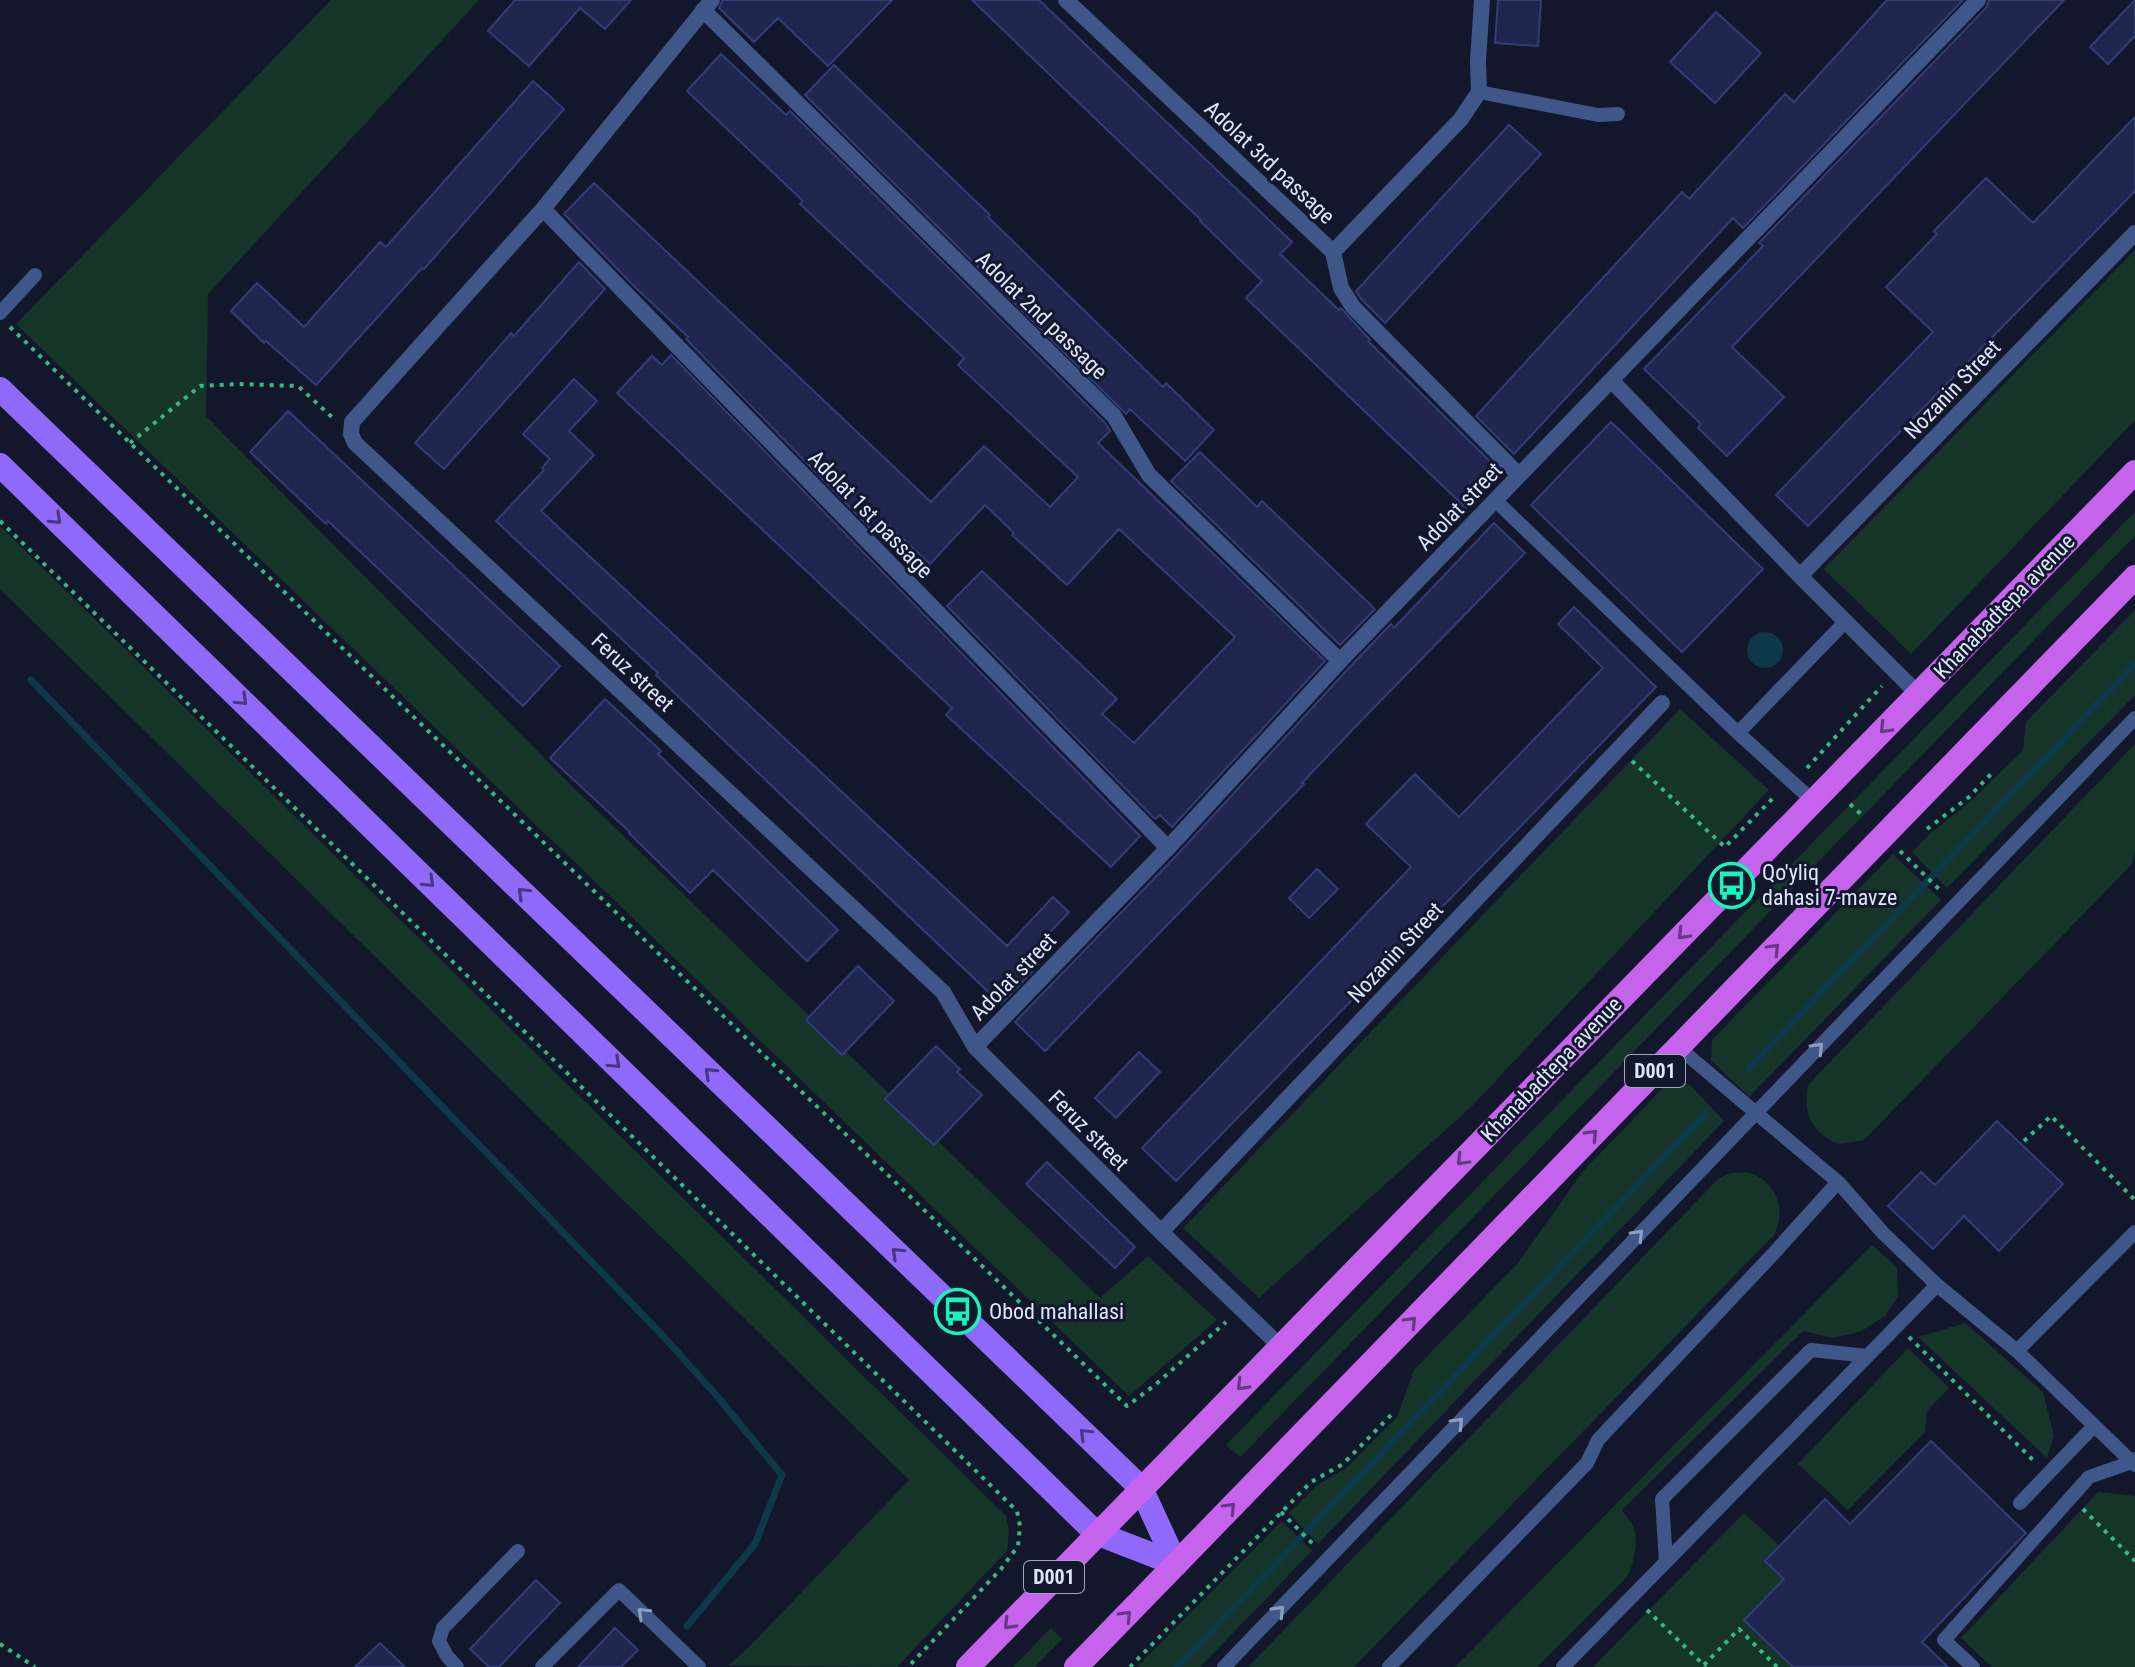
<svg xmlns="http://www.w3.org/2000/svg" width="2135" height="1667" font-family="'Roboto Condensed',sans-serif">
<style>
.green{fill:#153529}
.water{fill:#0d3849}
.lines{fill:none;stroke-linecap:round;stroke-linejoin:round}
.stream{stroke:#0d3849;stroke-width:7}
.building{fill:#1f254c;stroke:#323c77;stroke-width:2}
.path{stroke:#35ba84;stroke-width:4;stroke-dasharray:4 6;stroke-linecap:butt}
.service{stroke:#3f5688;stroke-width:14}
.minor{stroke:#3f5688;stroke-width:16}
.primary{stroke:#9169fa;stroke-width:24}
.trunk{stroke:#c663ec;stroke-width:24}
.oneway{stroke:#45387e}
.oneway2{stroke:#633982}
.oneway3{stroke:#8e9ec3}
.labels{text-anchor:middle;stroke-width:6;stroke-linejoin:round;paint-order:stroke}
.shield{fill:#12172b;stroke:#a1a7bf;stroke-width:2}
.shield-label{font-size:20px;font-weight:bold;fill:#dee5fe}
.street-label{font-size:22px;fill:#dee5fe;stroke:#12172b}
.poi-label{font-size:22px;fill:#dee5fe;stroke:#12172b;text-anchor:start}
</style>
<rect width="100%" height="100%" fill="#12172b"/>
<!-- green -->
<path class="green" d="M331,0H479L208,294L206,416L573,787L1100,1298L1148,1256L1217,1320L1129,1396L16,324Z
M2135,250V420L1911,654L1824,569Z
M2135,512V536L1240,1457L1226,1445Z
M0,526L1006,1516L1009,1530L1007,1551L897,1667L728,1666L752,1644L909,1480L0,589Z
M2135,610V695L1947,888L1912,852L1932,832L1970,802L2023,750L2026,722Z
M1680,709L1769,790L1471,1107L1259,1298L1183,1228Z
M2135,744V853L2132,864L1864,1140L1839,1144C1811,1132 1803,1115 1808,1085Z
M1893,854L1941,900L1749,1097L1711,1060L1712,1040Z
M1672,1082L1686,1083L1691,1086L1724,1121L1318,1544L1289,1513L1316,1486L1346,1468L1397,1417L1414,1370L1518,1263L1584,1170L1666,1085Z
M1746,1172C1776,1179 1787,1208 1774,1235L1354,1667H1248L1719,1178L1731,1173Z
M1872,1245L1897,1267L1898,1296L1885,1316L1860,1332L1833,1338L1803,1331L1622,1510C1625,1515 1630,1520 1633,1526C1639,1542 1634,1562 1627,1577L1537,1667H1455Z
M1965,1323L2043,1392L2054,1436L2047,1458L1918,1337Z
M1908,1348L1949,1388L1927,1411L1925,1432L1848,1510L1798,1464Z
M2098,1492L2135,1496V1667H1992L1961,1638Z
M1744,1513L1780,1546L1784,1579L1744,1620L1793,1667H1593Z
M1282,1521L1312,1551L1200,1667H1137Z
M1051,1628L1062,1639L1035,1667H1013Z"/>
<!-- water -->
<path class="water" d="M1747 650a18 18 0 1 1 36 0a18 18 0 1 1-36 0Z"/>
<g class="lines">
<!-- stream -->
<path class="stream" d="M31,680L664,1337L716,1395L782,1475L755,1544L687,1626
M1748,1069L2135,664
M1177,1667L1705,1114"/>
</g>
<!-- building -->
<path class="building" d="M515,0H631L605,29L580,8L529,66L488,31Z
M723,0H892L828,66L778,18L754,42L719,8Z
M972,0H1039L1292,242L1280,254L1339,310L1341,308L1370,340L1368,341L1501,472L1466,508L1246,298L1262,281L1200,221L1201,220Z
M1498,0H1541L1538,46L1495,43Z
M1887,0H1963L1743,228L1733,218L1514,454L1476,416L1682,192L1689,199L1785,94L1794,102Z
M1989,0H2064L1732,347L1784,397L1727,456L1698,428L1701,424L1644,369L1763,246L1759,243L1986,8Z
M2135,0V36L2108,64L2090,47Z
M1716,12L1761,53L1715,103L1670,62Z
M721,54L786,115L790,111L1105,423L1110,431L1098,443L1325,661L1172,827L1160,815L1155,819L947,606L982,571L1117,699L1102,714L1134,743L1235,637L1119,529L1067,585L1012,535L1014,533L985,505L930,564L881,518L871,529L686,339L688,337L637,289L564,214L594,183L931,502L984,446L1050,507L1078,477L958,365L964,358L800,204L803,201L687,91Z
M834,65L990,215L988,217L1101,327L1163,387L1166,383L1214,430L1185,461L1130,409L1126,414L805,95Z
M533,81L564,109L424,269L422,268L316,385L266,341L264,343L231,311L257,283L304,327L380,242L386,247Z
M2135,117V191L1808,526L1776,495L1933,332L1886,287L1937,234L1934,231L1986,178L2033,223Z
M1509,125L1541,154L1385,323L1362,300L1356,291Z
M579,262L605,289L444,469L415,443L511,333L514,336Z
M671,355L1140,836L1111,867L946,715L952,708L617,393L652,356L662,365Z
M574,379L597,401L569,431L594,455L541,511L1007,946L1053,897L1069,912L1022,962L1032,972L1001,1004L710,727L656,675L658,673L496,521L544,470L542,468L550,459L523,434Z
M288,411L560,666L523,706L328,521L326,524L250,452Z
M1611,422L1763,569L1682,652L1531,505Z
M1200,452L1257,507L1262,501L1375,609L1340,645L1171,481Z
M1494,523L1525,553L1357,725L1302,783L1304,784L1045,1051L1015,1022L1176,856L1348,669L1391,624L1394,628Z
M1574,607L1656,687L1176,1181L1142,1148L1411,867L1366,824L1415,774L1459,817L1603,668L1558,624Z
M605,699L661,751L658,754L838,930L807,961L713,870L690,893L629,833L630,832L550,758Z
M1317,869L1338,889L1309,918L1289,898Z
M858,966L894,1001L842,1055L806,1020Z
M936,1046L960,1069L957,1072L982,1095L934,1145L885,1099Z
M1139,1052L1160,1072L1116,1118L1095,1098Z
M1997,1121L2063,1184L1999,1251L1964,1216L1933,1249L1888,1206L1921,1172L1935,1185Z
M1047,1162L1135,1247L1115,1268L1026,1184Z
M1931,1441L2026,1533L1922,1642L1948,1667H1793L1744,1620L1784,1579L1765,1561L1825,1499L1850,1524Z
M536,1580L560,1603L499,1667H489L470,1649Z
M615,1628L638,1650L621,1667H578Z
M380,1643L405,1667H355Z"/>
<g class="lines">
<!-- path -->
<path class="path" d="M10,327L1127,1406L1155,1385L1226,1322
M130,443L200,386L239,384L298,386L334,419
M0,521L1017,1511L1020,1526L1018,1546L1001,1569L908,1667
M1632,761L1725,847L1776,795
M1807,768L1882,686
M1850,804L1863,816
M1927,829L1969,797L1993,772
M1900,851L1942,892
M2024,1141L2051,1116L2135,1200
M1909,1337L2034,1461
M2083,1509L2135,1561
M1281,1512L1314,1545
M1647,1610L1706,1667
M0,1644L35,1667
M1704,1665L1739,1629L1777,1667
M1130,1667L1311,1482L1343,1464L1392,1414"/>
<!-- service -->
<path class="service" d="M1479,92L1598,115L1618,114
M0,313L35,275
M1495,500L1738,733L1813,801
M1738,733L1846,621
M1678,1047L1838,1182L1883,1233L1937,1285L2017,1351L2135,1465
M2017,1351L2135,1232
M2020,1503L2094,1426
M1666,1562L1662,1499L1811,1350L1868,1356
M457,1667L447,1656L439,1641L443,1628L518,1551
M542,1667L619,1590L699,1667
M1224,1667L2135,718
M1389,1667L1587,1463L1598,1440L1774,1253L1838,1182
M1563,1667L1937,1285
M1973,1667L1944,1640L2089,1477L2132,1462L2135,1459"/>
<!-- minor -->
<path class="minor" d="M712,0L543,209L352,422L351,434L355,443L943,992L975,1047L1161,1232L1280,1346
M1066,0L1333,252L1341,288L1353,307L1519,475
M703,10L1114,416L1149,475L1340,661
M543,209L1168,848
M1333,252L1461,119L1479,92L1478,61L1482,0
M1611,380L1800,576L1918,694
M1800,576L2135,233
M975,1047L1168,848L1340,661L1978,0
M1161,1232L1662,703"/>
<!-- primary -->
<path class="primary" d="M0,389L1141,1488L1176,1564
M0,465L1096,1533L1176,1564"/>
<!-- trunk -->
<path class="trunk" d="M968,1667L2135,472
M1076,1667L2135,577"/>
</g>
<!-- one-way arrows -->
<defs><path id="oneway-chevron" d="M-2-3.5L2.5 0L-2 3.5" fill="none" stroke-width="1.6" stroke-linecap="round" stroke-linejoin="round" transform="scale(2)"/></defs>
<g class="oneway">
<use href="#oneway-chevron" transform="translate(56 519) rotate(44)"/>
<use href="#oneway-chevron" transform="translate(242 700) rotate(44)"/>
<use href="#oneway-chevron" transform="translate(429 882) rotate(44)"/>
<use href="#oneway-chevron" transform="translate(523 893) rotate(-136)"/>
<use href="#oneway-chevron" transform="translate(615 1063) rotate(44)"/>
<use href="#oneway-chevron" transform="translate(710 1073) rotate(-136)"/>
<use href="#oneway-chevron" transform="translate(897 1253) rotate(-136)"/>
<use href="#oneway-chevron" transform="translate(1085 1434) rotate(-136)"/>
</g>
<g class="oneway2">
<use href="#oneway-chevron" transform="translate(1885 728) rotate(134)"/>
<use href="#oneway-chevron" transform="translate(1683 934) rotate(134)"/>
<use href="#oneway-chevron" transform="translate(1774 949) rotate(-46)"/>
<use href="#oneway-chevron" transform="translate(1592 1135) rotate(-46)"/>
<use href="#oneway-chevron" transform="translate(1462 1160) rotate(134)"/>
<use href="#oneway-chevron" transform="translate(1411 1322) rotate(-46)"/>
<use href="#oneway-chevron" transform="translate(1242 1385) rotate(134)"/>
<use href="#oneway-chevron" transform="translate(1230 1508) rotate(-46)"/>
<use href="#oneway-chevron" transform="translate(1126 1616) rotate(-46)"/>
<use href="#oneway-chevron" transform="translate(1009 1624) rotate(134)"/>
</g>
<g class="oneway3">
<use href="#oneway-chevron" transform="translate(1818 1048) rotate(-46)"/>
<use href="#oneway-chevron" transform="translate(1638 1235) rotate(-46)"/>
<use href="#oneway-chevron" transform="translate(1458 1423) rotate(-46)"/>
<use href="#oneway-chevron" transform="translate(1279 1611) rotate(-46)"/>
<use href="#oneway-chevron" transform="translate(643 1613) rotate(-136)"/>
</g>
<!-- icons -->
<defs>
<symbol id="bus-ring" viewBox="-11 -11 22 22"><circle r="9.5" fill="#12172b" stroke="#11f7be" stroke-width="1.5"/><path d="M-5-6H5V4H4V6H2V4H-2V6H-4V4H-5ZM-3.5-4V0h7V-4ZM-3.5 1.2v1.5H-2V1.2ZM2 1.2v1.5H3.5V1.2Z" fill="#11f7be"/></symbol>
</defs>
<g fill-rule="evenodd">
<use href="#bus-ring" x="1706" y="860" width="51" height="51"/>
<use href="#bus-ring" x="932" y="1286" width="51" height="51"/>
</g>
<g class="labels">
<!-- shield labels -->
<g class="shield">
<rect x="1625" y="1055" width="60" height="32" rx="6"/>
<rect x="1024" y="1561" width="60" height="32" rx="6"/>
</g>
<g class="shield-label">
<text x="1655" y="1078">D001</text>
<text x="1054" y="1584">D001</text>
</g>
<!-- street labels -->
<g class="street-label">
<text transform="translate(1270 162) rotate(43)" y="8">Adolat 3rd passage</text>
<text transform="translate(1042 315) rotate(44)" y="8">Adolat 2nd passage</text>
<text transform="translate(1952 389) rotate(-46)" y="8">Nozanin Street</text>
<text transform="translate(1459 506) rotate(-46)" y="8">Adolat street</text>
<text transform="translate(871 514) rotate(46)" y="8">Adolat 1st passage</text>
<text transform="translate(2004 606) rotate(-46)" y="8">Khanabadtepa avenue</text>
<text transform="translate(633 672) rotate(43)" y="8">Feruz street</text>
<text transform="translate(1395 952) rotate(-47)" y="8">Nozanin Street</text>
<text transform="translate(1013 976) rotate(-46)" y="8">Adolat street</text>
<text transform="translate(1551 1069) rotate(-46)" y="8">Khanabadtepa avenue</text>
<text transform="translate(1089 1130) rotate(45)" y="8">Feruz street</text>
</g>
<!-- poi labels -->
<g class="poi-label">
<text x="1762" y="880">Qo'yliq<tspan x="1762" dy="25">dahasi 7-mavze</tspan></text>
<text x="989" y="1319">Obod mahallasi</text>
</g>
</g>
</svg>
